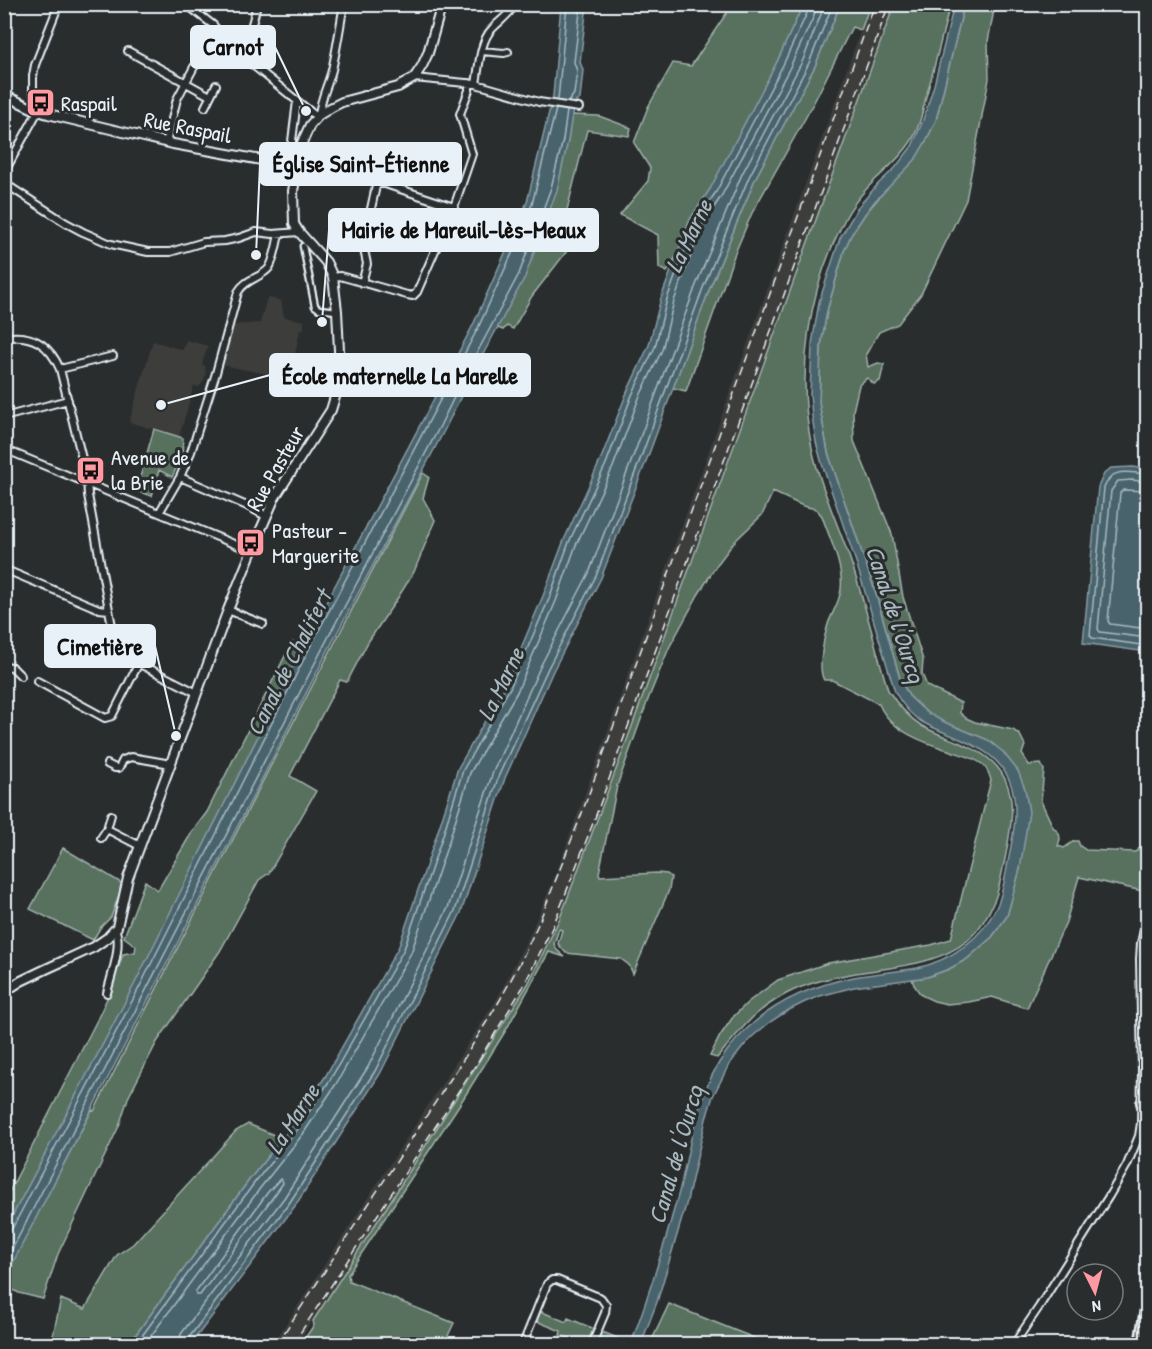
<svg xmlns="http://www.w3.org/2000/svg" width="1152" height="1349" font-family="'Patrick Hand',sans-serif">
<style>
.built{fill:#3e3d3a}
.green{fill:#58715e;stroke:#a0b1ab;stroke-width:1.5}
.water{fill:#49646d;stroke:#899ca5;stroke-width:1.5}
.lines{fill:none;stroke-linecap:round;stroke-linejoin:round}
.shore{stroke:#a8b9c0;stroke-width:1.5}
.pedestrian-casing{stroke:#e8f1f8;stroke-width:9}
.minor-casing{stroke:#e8f1f8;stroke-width:10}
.tertiary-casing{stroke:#e8f1f8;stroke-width:12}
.primary-casing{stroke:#e8f1f8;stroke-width:14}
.pedestrian{stroke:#2a2d2e;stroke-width:4.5}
.minor{stroke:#2a2d2e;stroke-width:6}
.tertiary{stroke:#2a2d2e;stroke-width:8}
.primary{stroke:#736b5a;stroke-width:9}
.rail{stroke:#e8f1f8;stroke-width:1.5;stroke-dasharray:9 4.5;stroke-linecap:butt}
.labels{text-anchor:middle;stroke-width:6;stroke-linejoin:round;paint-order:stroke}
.poi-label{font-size:22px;fill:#e8f1f8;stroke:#2a2d2e;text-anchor:start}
.street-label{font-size:22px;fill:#e8f1f8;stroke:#2a2d2e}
.water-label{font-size:24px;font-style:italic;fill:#a8b9c0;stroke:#2a2d2e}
.leader{fill:none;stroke:#e8f1f8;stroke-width:2}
.callout-dot{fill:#e8f1f8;stroke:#2a2d2e;stroke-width:2}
.callout{fill:#e8f1f8;stroke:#e8f1f8;stroke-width:2}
.callout-label{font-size:24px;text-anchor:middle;font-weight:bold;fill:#111}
</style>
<rect width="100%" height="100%" fill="#2a2d2e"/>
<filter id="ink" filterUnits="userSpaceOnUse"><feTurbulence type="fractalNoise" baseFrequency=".0167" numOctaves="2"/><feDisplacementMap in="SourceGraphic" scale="12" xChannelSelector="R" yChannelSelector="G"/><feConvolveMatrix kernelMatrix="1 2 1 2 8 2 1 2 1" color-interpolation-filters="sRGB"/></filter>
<g filter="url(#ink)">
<!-- built -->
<path class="built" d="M870,5H894L623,751L560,918L528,984L395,1194L297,1344H273L497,999L530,934L556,874Z
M267,298L281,300L284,317L304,321V329L300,330L295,354L299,355L296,380L222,365L233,325L260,323Z
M186,340L208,346L202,364L205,366L206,374L204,381L199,387L194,386L179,437L129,422L153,341L183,350Z"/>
<!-- green -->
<path class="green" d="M732,5H803L777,62L709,200L667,272L659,268L658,235L620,215L648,181L650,168L634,143L648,107L673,63L691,66Z
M840,5H870L861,30L852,27L811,108L752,213L735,253L686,391L673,388L709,290L755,179L815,66Z
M894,5H950C942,35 935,66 926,97C922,113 919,130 910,143C900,158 888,168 875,180C863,192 850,207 843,223C808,291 796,373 812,448C820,486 837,522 850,559C865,602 875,647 888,690C897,704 908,717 922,726C950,742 990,747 1005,779C1017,804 1010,832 1005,859C1002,872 1000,886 995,899C989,914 980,929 968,940C939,965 891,967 856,973C832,977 807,983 786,994C775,1000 762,1009 753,1017C740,1030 728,1045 717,1058L710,1056L720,1036L733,1017L748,1002L778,980L828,963L931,945L951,939L991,780C989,773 987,768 982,764C973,757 962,755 951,751C925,743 890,731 879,704L832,680H824C817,669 824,637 828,624C832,613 840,601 841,589C844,567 829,537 822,516L816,509L803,506L773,492L762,515L735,541L716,566L698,595L669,648L649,697L617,786L599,873L600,876L657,873L667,874L671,877L669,890L633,974L629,965L621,959L566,953L558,944L562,930L559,929L554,944L557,950L565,957L549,952L506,1030L463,1099L348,1274L349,1281L454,1323L444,1344H301L314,1325L313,1321L395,1194L528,984L560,918L623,751Z
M964,5H995L988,41L989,79L966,200L921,294L898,324L879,332L866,354L868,367L878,363L884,364L880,381L874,384L867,378L859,385L853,411L854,441L892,534L903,597L923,660L922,674L927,686L961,703L960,713L966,718L975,722L1013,730L1020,735L1025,745L1022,754L1029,765L1041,764L1044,770L1041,801L1053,827L1059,833L1060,839L1058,846L1064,848L1074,841H1078L1080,846L1086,850L1135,852L1143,845L1147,813V892L1079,877L1066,922L1027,1008L992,997L969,1002L947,1004L934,1001L921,995L914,985L912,979L927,977L949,969L967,959L992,937L1007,916L1020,869L1018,771L926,712L909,696L900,679L875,591L828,453L819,403L821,345L827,311L844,251L851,235L865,214L925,143L936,120Z
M571,115L599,116L631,128L629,136L587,130L565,218L574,242L532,296L513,329L507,326L503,330L493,326Z
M154,429L183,438L182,456L172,477L159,470L152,496L136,491Z
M423,473L429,477L423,498L435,520L414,572L397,599L368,642L347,682L340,680L290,776L316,791L269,873L259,880L220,951L157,1042L128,1098L119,1126L58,1254L43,1299L19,1293L5,1286L4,1278L92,1110L94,1111L269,769Z
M292,642L305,648L114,1027L5,1230V1200L97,1020L110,992L123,954L135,952L136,946L124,937L145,881L158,890L192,832L207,812Z
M63,848L123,884L111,917L100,928L93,940L30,909Z
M248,1124L274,1135L281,1140L250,1179L129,1344H55L53,1335L61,1299L85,1309L117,1255L133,1244L236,1131Z
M669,1304L759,1340L757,1344H652L651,1342Z
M540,1311L566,1322L568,1318L594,1329L587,1344H584L560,1335L561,1331L536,1321Z
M600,1331L625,1341L623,1344H595Z"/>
<!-- water -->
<path class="water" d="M561,5H587L580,62L583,70L580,99L574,103L568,141L557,190L525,277L469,380L445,429L336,635L5,1278V1230L134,985L303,646L473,325L514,233L527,202L553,96Z
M803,5H840L815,66L755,179L709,290L650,451L601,578L553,671L505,778L461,913L380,1074L295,1206L191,1344H129L250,1179L292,1126L325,1077L399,946L437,834L458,768L505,686L543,596L564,540L600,461L627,392L649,345L661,298L690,219L710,189L777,62Z
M954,5H964L936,120L925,143L915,160L875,201L865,214L851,235L844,251L827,311L821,345L819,403L828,453L875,591L900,679L909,696L926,712L942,721L988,740L1003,752L1018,771L1025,789L1029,812L1020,869L1007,916L992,937L967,959L949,969L927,977L854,987L820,996L805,1002L787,1011L770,1022L753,1036L743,1047L729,1065L713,1096L706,1119L686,1205L657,1302L641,1344H631C649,1294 665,1244 679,1192C691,1144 696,1092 727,1051C758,1010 804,987 854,977C874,973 896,972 917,968C951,960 982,939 997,906C1003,893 1005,877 1008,862C1013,835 1020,808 1010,782C996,745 952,739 922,722C910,715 901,703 895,692L856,562L822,464L816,442L812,416L810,395L812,344L819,302L840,238L858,207L879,183L895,168L912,146L922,123L934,85Z
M1133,467L1147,469V652L1083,643L1098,487L1104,474L1111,468Z"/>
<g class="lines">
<!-- shore -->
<path class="shore" d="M558,100L567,4
M568,102L574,94L577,71L574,62L581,4
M1148,474C1138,474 1121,469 1112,476C1108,479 1106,484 1104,488L1090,635L1092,638L1148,646
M1148,482L1132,480L1118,481L1111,491L1098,629L1100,632L1148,638
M1148,491L1123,490L1120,493L1108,621L1110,624L1148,629
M280,1179L282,1180L283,1183L276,1193L200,1295H196V1291L268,1192Z
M4,1231L9,1230L13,1227L139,988L309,649L478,328L520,236L532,204L556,109
M4,1265L331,632L440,426L464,377L519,274L551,188L563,140L567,111
M136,1344L255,1182L297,1130L330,1080L404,949L443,835L463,770L510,688L549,599L569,542L606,464L632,395L655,347L667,299L695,222L716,192L783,65L807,13L808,4
M145,1344L261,1187L303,1134L336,1084L411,953L450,838L470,773L517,692L556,601L576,545L613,467L639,398L662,350L674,301L702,226L722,195L789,69L814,16L816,4
M179,1344L181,1334L284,1198L368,1067L448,908L493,772L541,665L589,573L637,446L696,285L742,174L803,60L825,4
M186,1344L188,1339L290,1202L375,1071L455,911L499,775L548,668L596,576L644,449L703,288L749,177L809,63L833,4"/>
<defs>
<path id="pedestrian" d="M303,246L315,306L319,309L337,311"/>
<path id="minor" d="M186,4L213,25L233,49L317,117
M233,49C253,34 251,27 257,4
M128,51L210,96
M482,51L504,53L508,52
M414,78L476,84L539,102L579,108
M476,84C479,67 480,41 492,29C501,19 508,17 515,4
M205,107L216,85
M319,115C320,100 328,85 332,70C337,48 340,26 344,4
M166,143L177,99L194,67L199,62L211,59L226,40
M289,165L297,101
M4,173L38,111L33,90V76L35,65L59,4
M4,183L66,223L83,232L111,244L148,252H170L204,242L225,241L239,238L256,232L273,234L299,232
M333,277L340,276L407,295L413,296L417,292L454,207L472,154L460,114L469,90V83
M362,283L367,264L363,245L376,186L379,184H385L454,207
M4,338C32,333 49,344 60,369L87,479L88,495L114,637L121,649L130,659L197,693
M60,369L113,356
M4,417L68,400
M4,449L251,551
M4,463L10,451
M180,477L247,506L266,516
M159,513L180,477L191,452L216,373L238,292C245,279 261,278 269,268C274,261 277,243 279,234
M4,569L99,609L109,610
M228,610L263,624
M4,666L12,667L21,676
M37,681L105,718L112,716L139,663
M107,764L115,768H119L123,760L131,757L171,764
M111,815L107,829L140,846
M101,838L107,829
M107,993C111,976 123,944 115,929
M523,1344L547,1284L552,1280H557L601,1298L606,1305L605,1313L592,1344
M1014,1344L1039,1307L1109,1196L1127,1165L1139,1136L1141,1123L1142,1072L1140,959L1141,943L1148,912"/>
<path id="tertiary" d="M4,95L38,111L48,114L173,144L289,165L296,167
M4,992L21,981L46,969L94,947L107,938L117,927L128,878L228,610L255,543L275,497L331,410L339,384L340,370L337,311L333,277L326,262L299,232L294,224L293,191L301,145L310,125L319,115L332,107L342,102L398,87L414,78L422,66L428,53L442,4"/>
<path id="primary" d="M1142,1103L1148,1116
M1140,1344L1148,1297"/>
</defs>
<!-- pedestrian casing -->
<use href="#pedestrian" class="pedestrian-casing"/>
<!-- minor casing -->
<use href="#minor" class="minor-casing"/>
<!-- tertiary casing -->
<use href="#tertiary" class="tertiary-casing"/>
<!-- primary casing -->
<use href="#primary" class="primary-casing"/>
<!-- pedestrian -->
<use href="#pedestrian" class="pedestrian"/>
<!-- minor -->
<use href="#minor" class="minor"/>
<!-- tertiary -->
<use href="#tertiary" class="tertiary"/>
<!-- primary -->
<use href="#primary" class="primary"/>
<!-- rail -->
<path class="rail" d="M277,1344L465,1057L500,1000L521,961L540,920L582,813L875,4
M293,1344L477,1063L523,987L553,926L595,818L889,4"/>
</g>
</g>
<!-- icons -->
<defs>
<symbol id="bus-square" viewBox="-11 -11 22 22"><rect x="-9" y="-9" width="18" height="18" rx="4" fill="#ff9aa2" stroke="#2a2d2e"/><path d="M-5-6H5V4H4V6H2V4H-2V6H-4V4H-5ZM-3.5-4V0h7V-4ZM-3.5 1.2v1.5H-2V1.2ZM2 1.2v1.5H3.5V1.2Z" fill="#111"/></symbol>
</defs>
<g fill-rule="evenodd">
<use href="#bus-square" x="24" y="86" width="33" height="33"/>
<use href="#bus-square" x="74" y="454" width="33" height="33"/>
<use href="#bus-square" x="234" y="526" width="33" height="33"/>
</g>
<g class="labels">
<!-- poi labels -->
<g class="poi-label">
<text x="61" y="111">Raspail</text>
<text x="111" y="465">Avenue de<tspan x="111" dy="25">la Brie</tspan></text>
<text x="272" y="538">Pasteur -<tspan x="272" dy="25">Marguerite</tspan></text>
</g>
<!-- street labels -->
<g class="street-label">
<text transform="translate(188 127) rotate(11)" y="8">Rue Raspail</text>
<text transform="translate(275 468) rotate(-60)" y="8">Rue Pasteur</text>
</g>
<!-- water labels -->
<g class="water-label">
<text transform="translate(689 236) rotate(-64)" y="8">La Marne</text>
<text transform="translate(895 614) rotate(72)" y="8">Canal de l'Ourcq</text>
<text transform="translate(289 663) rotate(-63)" y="8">Canal de Chalifert</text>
<text transform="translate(501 684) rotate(-64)" y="8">La Marne</text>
<text transform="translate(293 1119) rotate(-57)" y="8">La Marne</text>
<text transform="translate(676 1155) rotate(-74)" y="8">Canal de l'Ourcq</text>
</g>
</g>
<!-- callouts -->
<path class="leader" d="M306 111L275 47M256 255L260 164M322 322L329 230M161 405L270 375M176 736L155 646"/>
<g class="callout-dot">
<circle cx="306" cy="111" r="6"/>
<circle cx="256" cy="255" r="6"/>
<circle cx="322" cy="322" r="6"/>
<circle cx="161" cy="405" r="6"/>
<circle cx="176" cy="736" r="6"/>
</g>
<g class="callout">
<rect x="191" y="26" width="84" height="42" rx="6"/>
<rect x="260" y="143" width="201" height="42" rx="6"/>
<rect x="329" y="209" width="269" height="42" rx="6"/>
<rect x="270" y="354" width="260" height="42" rx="6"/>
<rect x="45" y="625" width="110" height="42" rx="6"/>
</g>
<g class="callout-label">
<text x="233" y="55">Carnot</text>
<text x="361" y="172">Église Saint-Étienne</text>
<text x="464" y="238">Mairie de Mareuil-lès-Meaux</text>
<text x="400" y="384">École maternelle La Marelle</text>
<text x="100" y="655">Cimetière</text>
</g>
<!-- margin -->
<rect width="1152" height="1349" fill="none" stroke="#2a2d2e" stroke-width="24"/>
<rect x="12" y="12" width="1128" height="1325" fill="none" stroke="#e8f1f8" stroke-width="2" filter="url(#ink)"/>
<!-- north arrow -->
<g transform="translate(1095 1292) rotate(174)"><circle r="28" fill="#2a2d2e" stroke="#767b7f" stroke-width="1.5"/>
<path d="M0-4.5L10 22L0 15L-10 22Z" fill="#ff9aa2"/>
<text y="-9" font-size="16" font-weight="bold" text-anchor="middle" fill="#e8f1f8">N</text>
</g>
</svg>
